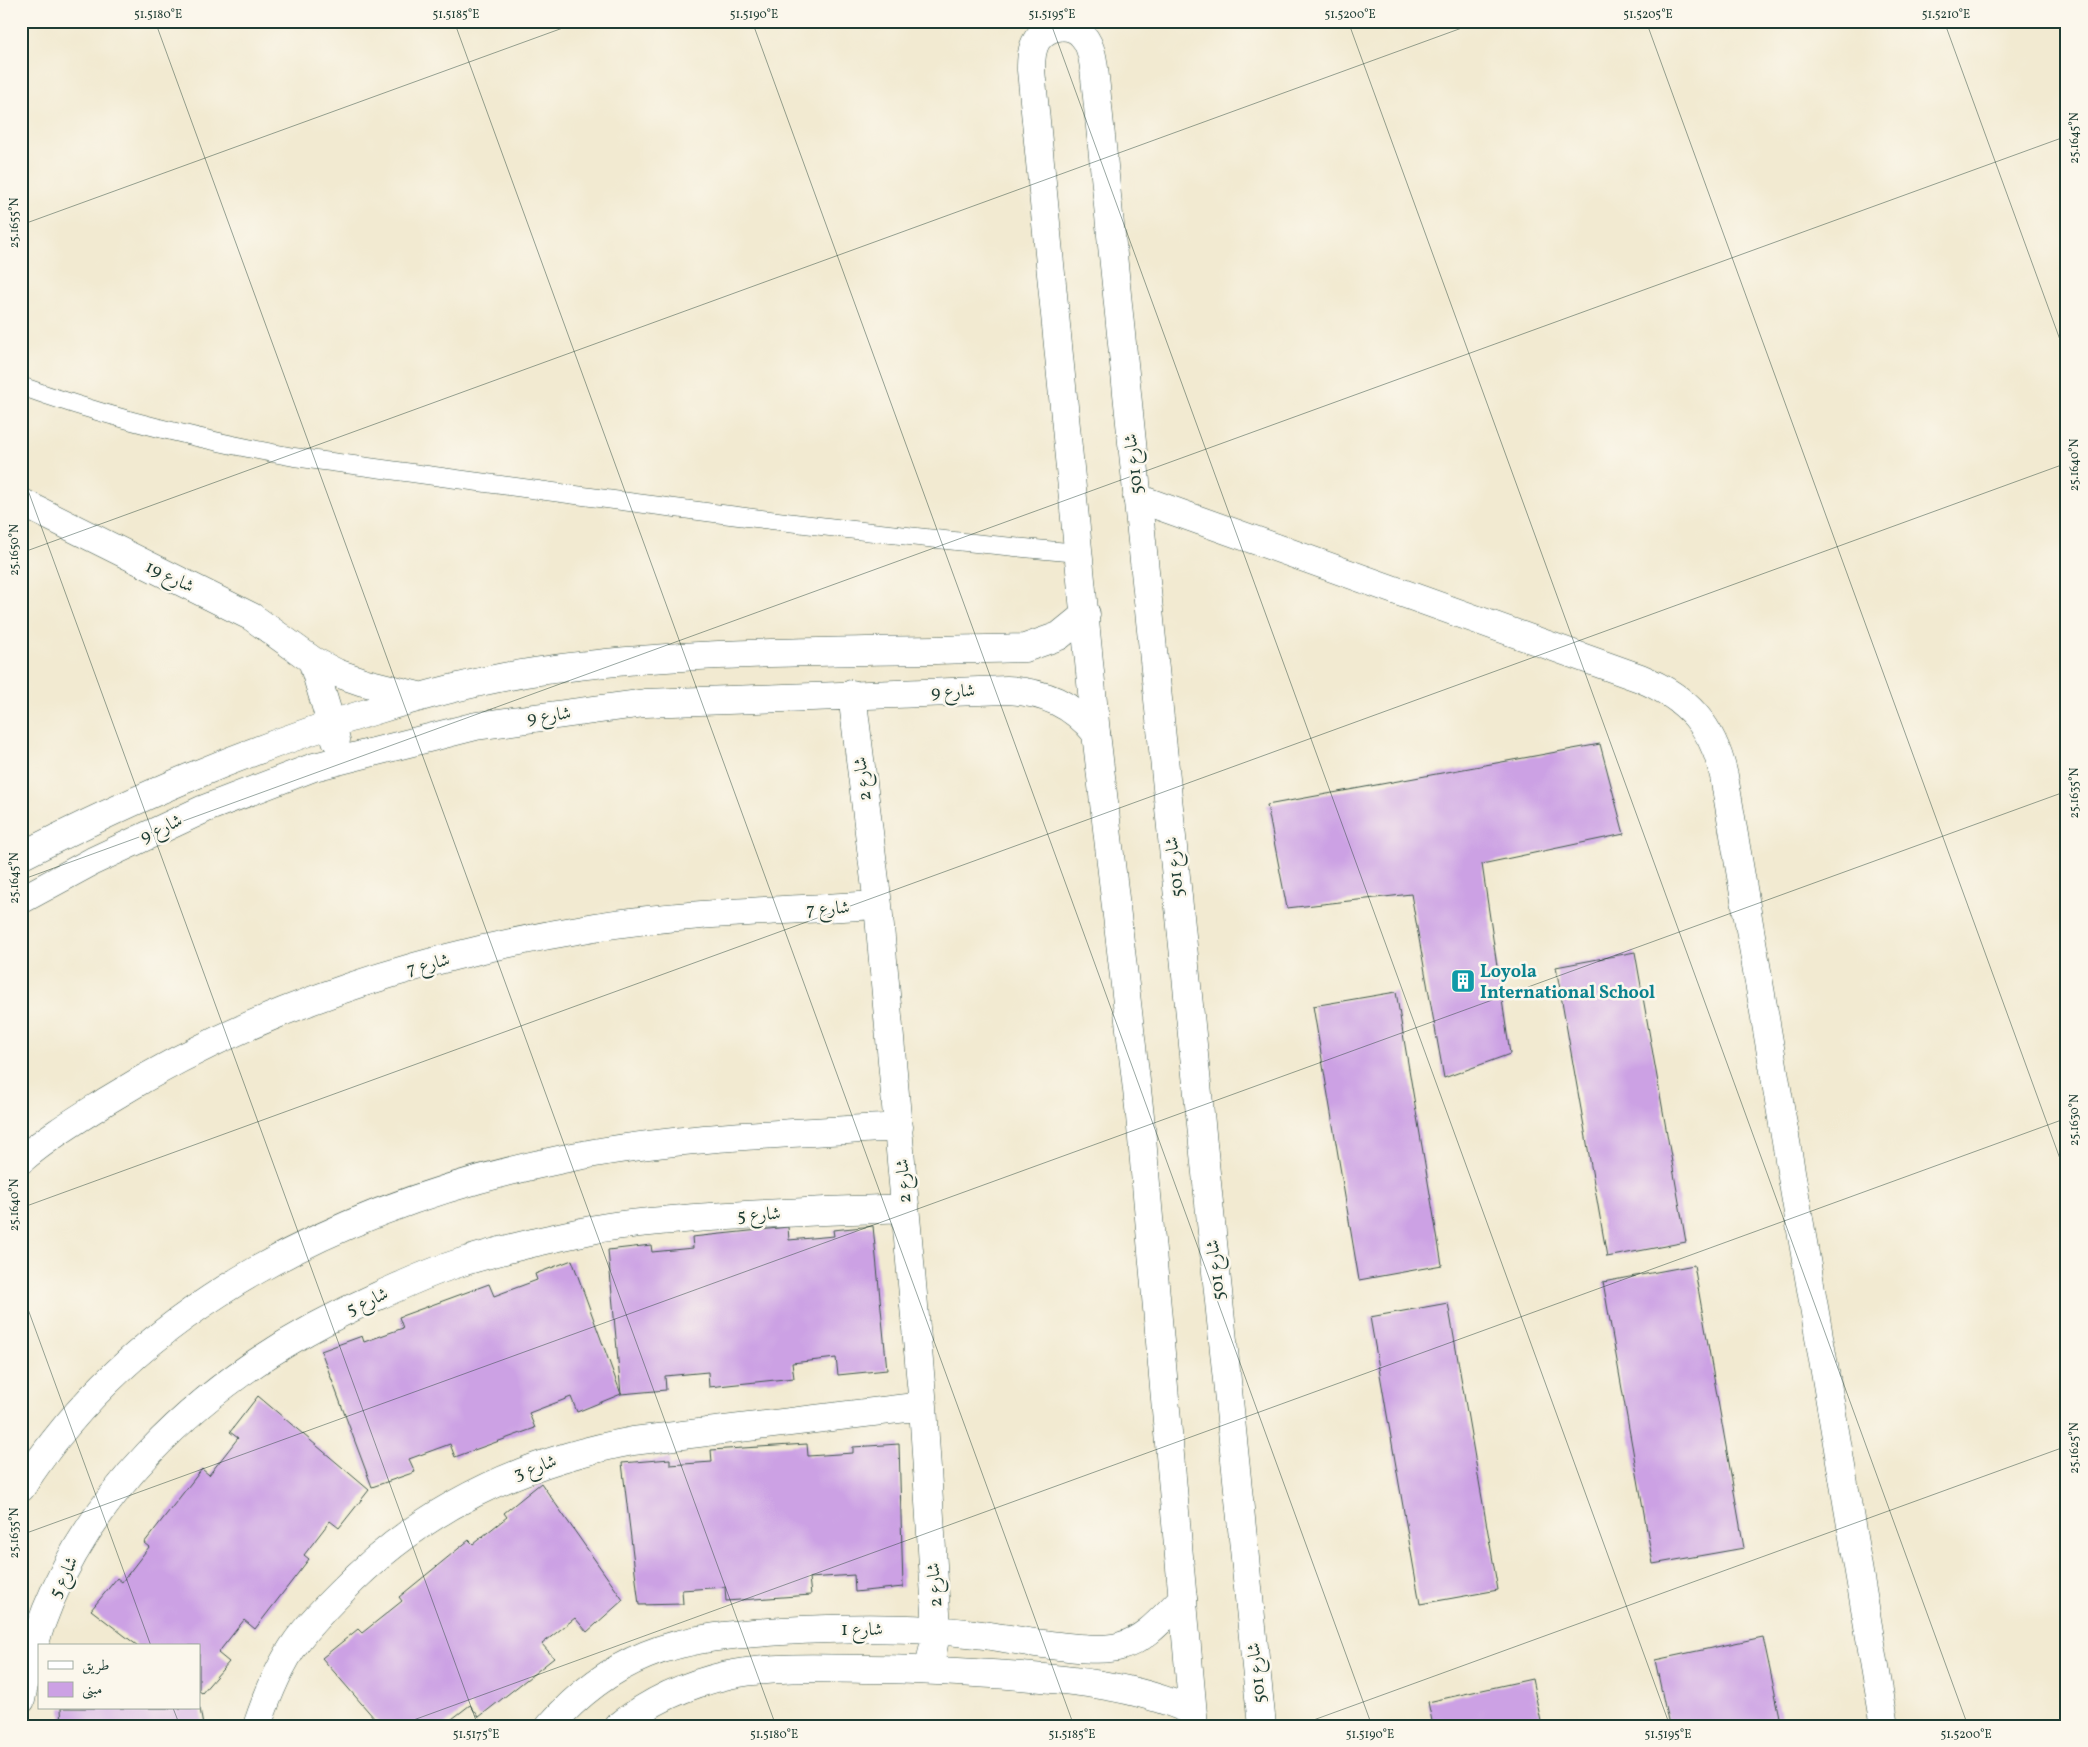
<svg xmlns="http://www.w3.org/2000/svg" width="2088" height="1747" font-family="Vollkorn,Amiri,serif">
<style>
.building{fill:#cca1e4}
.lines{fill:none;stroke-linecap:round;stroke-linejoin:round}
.service-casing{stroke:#3f574c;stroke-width:19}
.minor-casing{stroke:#3f574c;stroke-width:29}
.tertiary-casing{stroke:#3f574c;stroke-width:29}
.service{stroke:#fff;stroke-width:18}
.minor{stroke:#fff;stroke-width:28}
.tertiary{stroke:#fff;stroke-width:28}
.ticks{fill:none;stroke:#1f3d34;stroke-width:1;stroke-opacity:0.45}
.labels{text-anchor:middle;stroke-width:5;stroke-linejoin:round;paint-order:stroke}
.street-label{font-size:18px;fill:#1f3d34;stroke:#fbf7ec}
.culture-label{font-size:18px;font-weight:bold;fill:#0d838f;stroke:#fbf7ec;text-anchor:start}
.neatline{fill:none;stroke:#1f3d34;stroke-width:2}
.ticks-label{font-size:12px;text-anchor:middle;fill:#1f3d34}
</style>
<rect width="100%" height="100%" fill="#fbf7ec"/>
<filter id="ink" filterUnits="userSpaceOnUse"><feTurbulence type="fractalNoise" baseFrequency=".02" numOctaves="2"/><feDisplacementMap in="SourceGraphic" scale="10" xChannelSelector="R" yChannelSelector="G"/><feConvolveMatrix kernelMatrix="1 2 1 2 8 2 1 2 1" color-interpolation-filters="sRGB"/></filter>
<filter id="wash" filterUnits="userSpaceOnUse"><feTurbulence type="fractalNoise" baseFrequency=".0096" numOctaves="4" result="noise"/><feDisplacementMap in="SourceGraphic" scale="20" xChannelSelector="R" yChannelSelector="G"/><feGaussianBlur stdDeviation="1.12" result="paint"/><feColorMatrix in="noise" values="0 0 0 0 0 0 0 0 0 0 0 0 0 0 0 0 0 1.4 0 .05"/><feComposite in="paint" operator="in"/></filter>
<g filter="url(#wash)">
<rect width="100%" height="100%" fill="#f2ead1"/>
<g id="blocks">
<!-- building -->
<path class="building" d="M1600,744L1624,834L1482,864L1510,1054L1444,1078L1411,894L1287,908L1267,805Z
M1635,952L1686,1242L1607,1257L1556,967Z
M1396,992L1442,1265L1359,1280L1313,1006Z
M873,1226L887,1370L838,1375L836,1358L792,1363L794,1378L709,1387L708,1372L665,1376L666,1390L621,1394L608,1250L651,1245L652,1252L693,1248L692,1237L788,1227L789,1240L834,1236L833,1230Z
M572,1260L621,1394L577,1412L571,1397L529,1413L535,1428L455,1457L450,1444L409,1459L415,1472L372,1487L321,1351L362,1336L364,1342L403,1328L399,1317L489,1284L494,1296L537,1280L535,1274Z
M1694,1265L1744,1548L1653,1564L1603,1282Z
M1448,1303L1498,1590L1420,1604L1370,1317Z
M258,1396L369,1490L339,1528L330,1521L304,1555L309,1559L255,1629L244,1620L218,1653L229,1662L202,1693L199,1691V1646H138L91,1610L117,1578L122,1582L149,1547L144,1543L202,1469L209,1475L238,1438L230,1432Z
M807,1444L808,1456L853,1453V1447L899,1444L903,1587L855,1592L854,1575L809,1578L811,1595L726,1601L725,1587L682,1590L683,1604L639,1605L622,1463L670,1459V1465L712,1462L711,1450Z
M541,1483L623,1600L587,1632L575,1618L542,1644L554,1658L479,1717L470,1705L443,1726H381L322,1658L358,1629L362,1633L402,1601L399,1597L469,1540L473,1544L507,1517L504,1513Z
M1763,1637L1780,1717L1740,1726H1669L1655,1660Z
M1532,1679L1542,1726H1433L1428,1702Z
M61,1708H200L203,1726H62Z"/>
</g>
</g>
<g filter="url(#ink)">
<use href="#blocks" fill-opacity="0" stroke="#3f574c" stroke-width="1"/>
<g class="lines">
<defs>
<path id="service" d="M21,386C111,419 201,440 294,457C555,492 817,530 1079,553"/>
<path id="minor" d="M1137,498L1640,678C1688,698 1713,726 1724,776L1885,1726
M21,502L252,617L312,660L337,673L363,682L419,696
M312,660L336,740
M852,694L878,905L923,1406L937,1629L929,1669
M21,856C137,797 248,749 373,711C428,694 483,679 540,671C701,648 863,653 1025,648L1059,636L1086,614
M21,900L93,861L204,809L314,767L476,726L645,703L1007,690C1045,692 1072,704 1096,733
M21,1160C48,1137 78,1119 108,1100C257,1007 422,955 595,927C688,912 784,911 878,905
M21,1488C140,1301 353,1202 563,1159C672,1136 787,1134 899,1127
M21,1700C54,1508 208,1370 380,1295C405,1284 430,1272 456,1264C502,1249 549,1239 596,1229C628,1223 662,1221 695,1218C764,1213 834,1211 904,1208
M257,1726C267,1696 279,1666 297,1641C310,1623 325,1608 340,1593C421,1509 519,1462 633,1441L923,1406
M550,1726C577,1695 609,1670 646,1655C690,1637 737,1634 783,1631C850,1627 917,1626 983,1635C1014,1639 1094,1655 1121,1646C1147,1639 1164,1616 1183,1598
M619,1726C651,1700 688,1684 728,1675C774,1666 821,1668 868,1669C915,1669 961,1672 1008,1675C1071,1680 1134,1685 1192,1711"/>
<path id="tertiary" d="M1194,1726L1140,1116L1096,733L1031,70C1031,61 1031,49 1037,40C1047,25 1071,21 1083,36C1094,49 1094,71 1096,87L1262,1726"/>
</defs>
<!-- service casing -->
<use href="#service" class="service-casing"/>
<!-- minor casing -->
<use href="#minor" class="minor-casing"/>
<!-- tertiary casing -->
<use href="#tertiary" class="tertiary-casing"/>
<!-- service -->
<use href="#service" class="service"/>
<!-- minor -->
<use href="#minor" class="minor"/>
<!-- tertiary -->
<use href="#tertiary" class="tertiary"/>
</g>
</g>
<!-- ticks -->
<path class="ticks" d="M155,21L776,1726M454,21L1074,1726M752,21L1372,1726M1050,21L1670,1726M1348,21L1968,1726M1646,21L2067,1178M1944,21L2067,359M21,225L582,21M21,471L478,1726M21,553L1481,21M21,880L2067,136M21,1208L2067,463M21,1290L151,1646M21,1535L2067,791M173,1708L180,1726M397,1726L2067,1118M1297,1726L2067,1446"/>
<!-- icons -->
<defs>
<symbol id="building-square" viewBox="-11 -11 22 22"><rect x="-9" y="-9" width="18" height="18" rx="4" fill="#0f9aa8" stroke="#fbf7ec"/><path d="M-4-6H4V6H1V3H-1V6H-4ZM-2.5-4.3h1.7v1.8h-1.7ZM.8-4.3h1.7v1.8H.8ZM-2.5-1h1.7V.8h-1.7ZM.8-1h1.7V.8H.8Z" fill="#fff"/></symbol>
</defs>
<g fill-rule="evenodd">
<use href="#building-square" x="1449" y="967" width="28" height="28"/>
</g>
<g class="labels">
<!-- street labels -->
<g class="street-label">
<text transform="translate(1133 464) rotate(-96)" y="6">شارع 501</text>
<text transform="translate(170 576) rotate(26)" y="6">شارع 19</text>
<text transform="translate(953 691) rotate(-2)" y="6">شارع 9</text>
<text transform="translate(549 715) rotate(-7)" y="6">شارع 9</text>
<text transform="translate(862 779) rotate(-97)" y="6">شارع 2</text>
<text transform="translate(161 828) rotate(-25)" y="6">شارع 9</text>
<text transform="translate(1174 867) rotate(-96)" y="6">شارع 501</text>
<text transform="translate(828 908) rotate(-3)" y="6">شارع 7</text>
<text transform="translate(428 964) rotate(-14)" y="6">شارع 7</text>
<text transform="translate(903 1181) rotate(-94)" y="6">شارع 2</text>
<text transform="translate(759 1214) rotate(-3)" y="6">شارع 5</text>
<text transform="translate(1215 1270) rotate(-96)" y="6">شارع 501</text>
<text transform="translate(367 1301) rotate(-24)" y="6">شارع 5</text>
<text transform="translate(535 1467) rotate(-19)" y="6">شارع 3</text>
<text transform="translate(63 1577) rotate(-64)" y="6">شارع 5</text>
<text transform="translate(934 1585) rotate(-94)" y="6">شارع 2</text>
<text x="862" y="1635">شارع 1</text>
<text transform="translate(1256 1673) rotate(-96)" y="6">شارع 501</text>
</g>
<!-- culture labels -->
<g class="culture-label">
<text x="1480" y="977">Loyola<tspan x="1480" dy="21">International School</tspan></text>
</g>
</g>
<!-- margin -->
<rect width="2088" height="1747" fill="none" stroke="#fbf7ec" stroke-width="55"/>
<!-- legend -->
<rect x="38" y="1644" width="162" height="65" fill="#fbf7ec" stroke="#a3ada2"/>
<rect x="48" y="1661" width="25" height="8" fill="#ffffff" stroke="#a3ada2"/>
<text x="82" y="1670" font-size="15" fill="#1f3d34">طريق</text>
<rect x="48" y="1682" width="25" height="15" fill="#cca1e4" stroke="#a3ada2"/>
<text x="82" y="1694" font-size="15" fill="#1f3d34">مبنى</text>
<rect x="28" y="28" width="2032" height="1692" class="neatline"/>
<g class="ticks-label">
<text x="158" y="18">51.5180°E</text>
<text x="456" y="18">51.5185°E</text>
<text x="754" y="18">51.5190°E</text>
<text x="1052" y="18">51.5195°E</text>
<text x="1350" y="18">51.5200°E</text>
<text x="1648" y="18">51.5205°E</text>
<text x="1946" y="18">51.5210°E</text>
<text transform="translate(2074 138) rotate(-90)" y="4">25.1645°N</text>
<text transform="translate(14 223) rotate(-90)" y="4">25.1655°N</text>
<text transform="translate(2074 465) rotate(-90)" y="4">25.1640°N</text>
<text transform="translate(14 550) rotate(-90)" y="4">25.1650°N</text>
<text transform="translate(2074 793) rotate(-90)" y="4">25.1635°N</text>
<text transform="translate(14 878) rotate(-90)" y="4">25.1645°N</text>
<text transform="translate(2074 1120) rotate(-90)" y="4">25.1630°N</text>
<text transform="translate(14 1205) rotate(-90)" y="4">25.1640°N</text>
<text transform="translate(2074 1448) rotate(-90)" y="4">25.1625°N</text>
<text transform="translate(14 1533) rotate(-90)" y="4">25.1635°N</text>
<text x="476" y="1738">51.5175°E</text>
<text x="774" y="1738">51.5180°E</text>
<text x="1072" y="1738">51.5185°E</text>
<text x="1370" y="1738">51.5190°E</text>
<text x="1668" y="1738">51.5195°E</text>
<text x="1966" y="1738">51.5200°E</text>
</g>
</svg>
